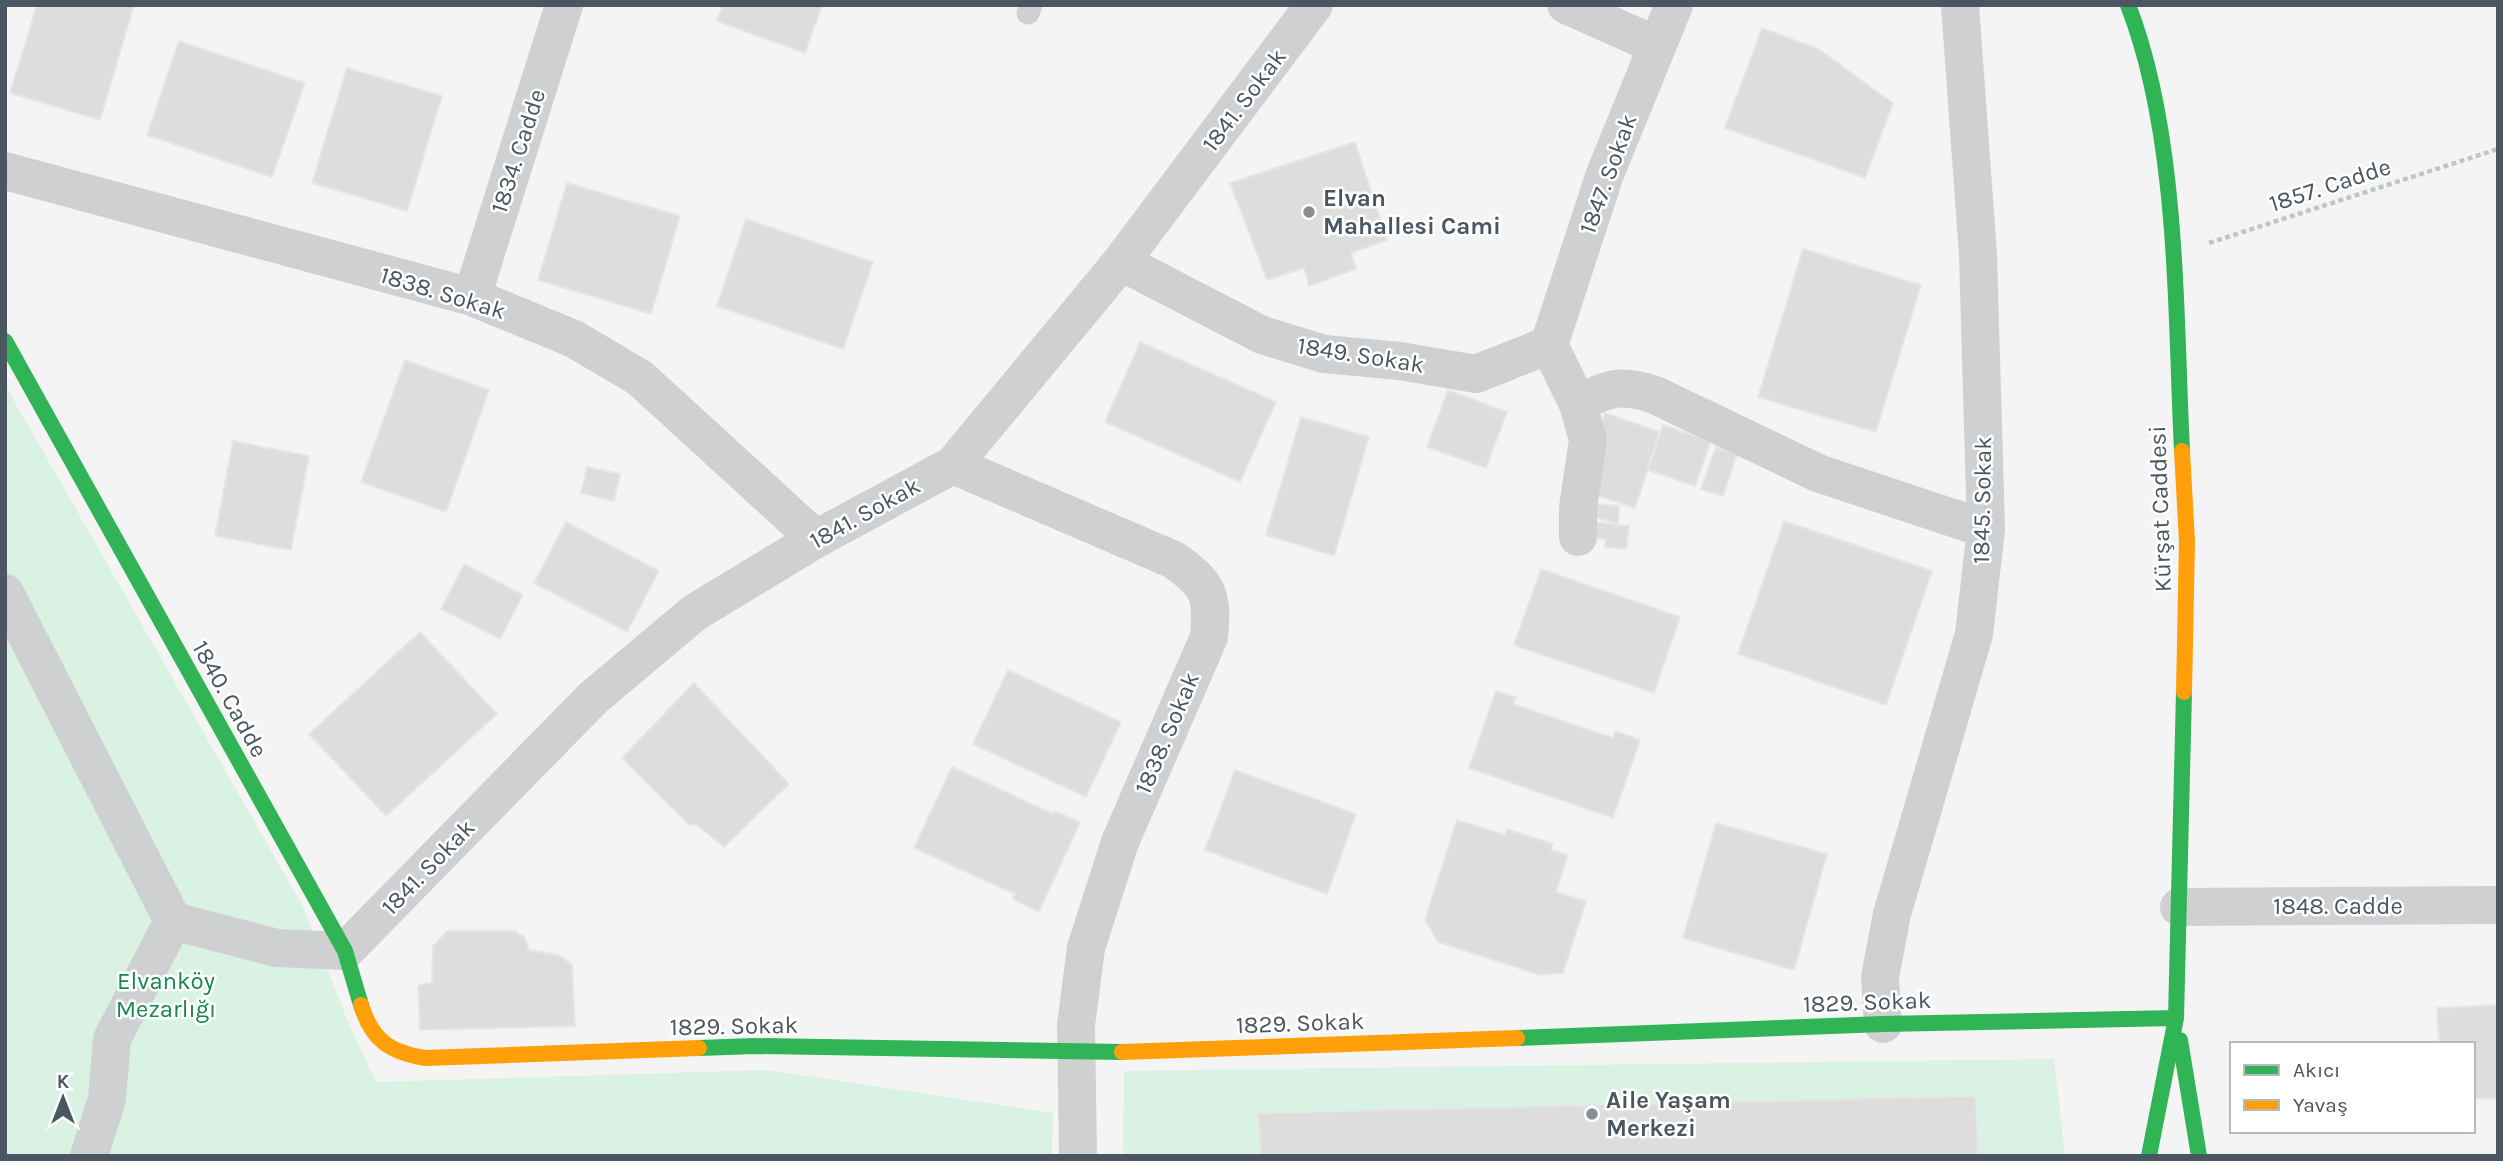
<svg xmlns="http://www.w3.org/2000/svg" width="2503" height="1161" font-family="Karla,sans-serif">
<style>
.green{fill:#d9f2e3}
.building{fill:#ddddde;stroke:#e5e6e7;stroke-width:2}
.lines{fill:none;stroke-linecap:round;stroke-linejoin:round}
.path{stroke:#bcc7c4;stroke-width:4.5;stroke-dasharray:5 3.5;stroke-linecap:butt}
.lane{stroke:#ced0d2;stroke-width:23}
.street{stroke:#ced0d2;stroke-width:38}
.fast{stroke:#30b455;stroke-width:16}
.slow{stroke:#ff9f0a;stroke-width:16}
.poi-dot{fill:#868d94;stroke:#fff;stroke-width:2.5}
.labels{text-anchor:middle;stroke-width:5;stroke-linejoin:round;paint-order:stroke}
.street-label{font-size:24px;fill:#4a5661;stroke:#fff}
.poi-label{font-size:24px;font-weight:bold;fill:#4a5661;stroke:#fff;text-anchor:start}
.park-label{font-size:24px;fill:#17864f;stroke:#fff}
</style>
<rect width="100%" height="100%" fill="#f4f4f4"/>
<!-- green -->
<path class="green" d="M5,385L303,907L348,1022L376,1082L768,1070L1053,1113L1052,1156H5Z
M2054,1059L2065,1156H1123L1124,1071Z"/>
<!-- building -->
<path class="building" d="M37,5H134L100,120L10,93Z
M723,5H822L805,53L717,21Z
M1762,28L1818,49L1893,103L1865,178L1725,128Z
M179,41L305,83L272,177L147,135Z
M347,68L442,96L407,211L312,183Z
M1355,142L1387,240L1351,253L1356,269L1309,286L1304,268L1267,280L1230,183Z
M567,183L680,216L651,314L538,280Z
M746,219L873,262L843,349L717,306Z
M1803,249L1921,285L1876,432L1758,397Z
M1140,342L1276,402L1240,482L1105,422Z
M405,360L489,390L446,512L361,482Z
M1448,390L1507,412L1486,468L1427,447Z
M1605,413L1660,432L1635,508L1587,492L1589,461Z
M1301,417L1369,437L1334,556L1266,535Z
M1663,425L1711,441L1695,486L1648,470Z
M233,441L309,456L291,550L215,536Z
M1716,447L1737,454L1723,496L1701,489Z
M587,467L620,474L614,501L581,493Z
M1589,503L1619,506L1618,524L1587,515Z
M1588,521L1629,526L1626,549L1605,547L1606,539L1586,537Z
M1784,521L1932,571L1886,705L1738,654Z
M566,522L659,571L627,632L534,583Z
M464,564L523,595L500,639L441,609Z
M1541,569L1680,617L1654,693L1514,645Z
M420,632L497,714L386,816L309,734Z
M1008,670L1121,722L1086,797L973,744Z
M694,683L789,784L724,847L697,825H689L622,758Z
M1496,691L1516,697L1513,704L1613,738L1615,731L1640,740L1613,818L1469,768Z
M952,767L1053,814L1054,811L1080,822L1039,912L1013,899L1015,894L914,848Z
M1235,770L1356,814L1327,894L1205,850Z
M1457,820L1505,835L1507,829L1553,844L1551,850L1568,855L1556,892L1586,901L1563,973L1540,975L1438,942L1425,920Z
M1716,823L1827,854L1794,970L1683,938Z
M447,931H515L525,938L529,950L559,955L572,965L575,1026L420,1030L418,985L432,983L433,946Z
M2498,1005V1098L2473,1099V1044H2439L2437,1008Z
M1976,1096L1978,1156H1261L1258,1113Z"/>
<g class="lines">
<!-- path -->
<path class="path" d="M2209,243L2498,149"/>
<!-- lane -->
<path class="lane" d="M1028,13L1031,5"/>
<!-- street -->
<path class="street" d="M1566,5L1656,45
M5,171L472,297L574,339L640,378L816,539
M1121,262L1262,335L1324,354L1400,361L1476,374L1549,345
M472,297L564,5
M1549,345L1605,174L1674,5
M1549,345L1578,404L1588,440L1578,508V537
M1578,404C1609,387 1621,384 1655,395L1818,473L1986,529
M953,465L1174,560C1209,585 1213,595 1209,637L1120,842L1086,948L1076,1025L1078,1156
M5,593L173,921L277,948L345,951L593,698L694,613L816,539L953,465L1121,262L1314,5
M2179,907L2498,905
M1883,1024L1880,977L1892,914L1974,634L1986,529L1978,255L1960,5
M89,1156L107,1099L112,1039L173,921"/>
<!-- fast -->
<path class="fast" d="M2128,5C2179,136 2175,311 2182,451
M5,341L345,951L361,1005
M1517,1038L1883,1024L2176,1018
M2180,1040L2199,1156
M699,1048L755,1046L1122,1052
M2149,1156L2176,1018L2184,692"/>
<!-- slow -->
<path class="slow" d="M2182,451L2187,541L2184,692
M361,1005C372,1040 389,1052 425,1058L699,1048
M1122,1052L1517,1038"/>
</g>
<!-- markers -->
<g class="poi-dot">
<circle cx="1309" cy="212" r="7"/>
<circle cx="1592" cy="1114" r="7"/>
</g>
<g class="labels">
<!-- street labels -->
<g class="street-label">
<text transform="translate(1244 100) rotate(-53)" y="8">1841. Sokak</text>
<text transform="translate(518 151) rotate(-72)" y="8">1834. Cadde</text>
<text transform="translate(1608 174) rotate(-70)" y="8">1847. Sokak</text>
<text transform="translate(2330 185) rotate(-18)" y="8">1857. Cadde</text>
<text transform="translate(443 293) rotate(17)" y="8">1838. Sokak</text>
<text transform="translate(1361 355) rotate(9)" y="8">1849. Sokak</text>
<text transform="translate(1982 500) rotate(-89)" y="8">1845. Sokak</text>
<text transform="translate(2160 509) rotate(-92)" y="8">Kürşat Caddesi</text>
<text transform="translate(865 513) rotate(-29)" y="8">1841. Sokak</text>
<text transform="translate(230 699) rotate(61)" y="8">1840. Cadde</text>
<text transform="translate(1167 733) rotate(-67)" y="8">1838. Sokak</text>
<text transform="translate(428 867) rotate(-46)" y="8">1841. Sokak</text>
<text x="2338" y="914">1848. Cadde</text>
<text transform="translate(1867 1002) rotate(-2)" y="8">1829. Sokak</text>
<text transform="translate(1300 1023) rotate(-2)" y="8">1829. Sokak</text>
<text transform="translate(734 1026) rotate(-1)" y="8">1829. Sokak</text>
</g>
<!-- poi labels -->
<g class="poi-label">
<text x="1323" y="206">Elvan<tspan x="1323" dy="28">Mahallesi Cami</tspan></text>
<text x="1606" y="1108">Aile Yaşam<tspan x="1606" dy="28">Merkezi</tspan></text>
</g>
<!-- park labels -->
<g class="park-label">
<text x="166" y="989">Elvanköy<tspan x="166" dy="28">Mezarlığı</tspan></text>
</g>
</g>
<!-- border -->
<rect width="2503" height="1161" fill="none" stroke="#4a5661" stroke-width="14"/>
<!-- legend -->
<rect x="2230" y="1042" width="245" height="91" fill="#ffffff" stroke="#b7bbc0" stroke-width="2"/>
<rect x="2244" y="1065" width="35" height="10" fill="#30b455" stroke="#b7bbc0" stroke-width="2"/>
<text x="2293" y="1077" font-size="21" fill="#4a5661">Akıcı</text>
<rect x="2244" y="1100" width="35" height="10" fill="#ff9f0a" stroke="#b7bbc0" stroke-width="2"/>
<text x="2293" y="1112" font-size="21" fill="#4a5661">Yavaş</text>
<!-- north arrow -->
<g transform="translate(63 1098)" stroke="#ffffff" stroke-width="5" paint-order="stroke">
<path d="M0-5L12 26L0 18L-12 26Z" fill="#4a5661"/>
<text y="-10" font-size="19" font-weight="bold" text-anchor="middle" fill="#4a5661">K</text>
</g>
</svg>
